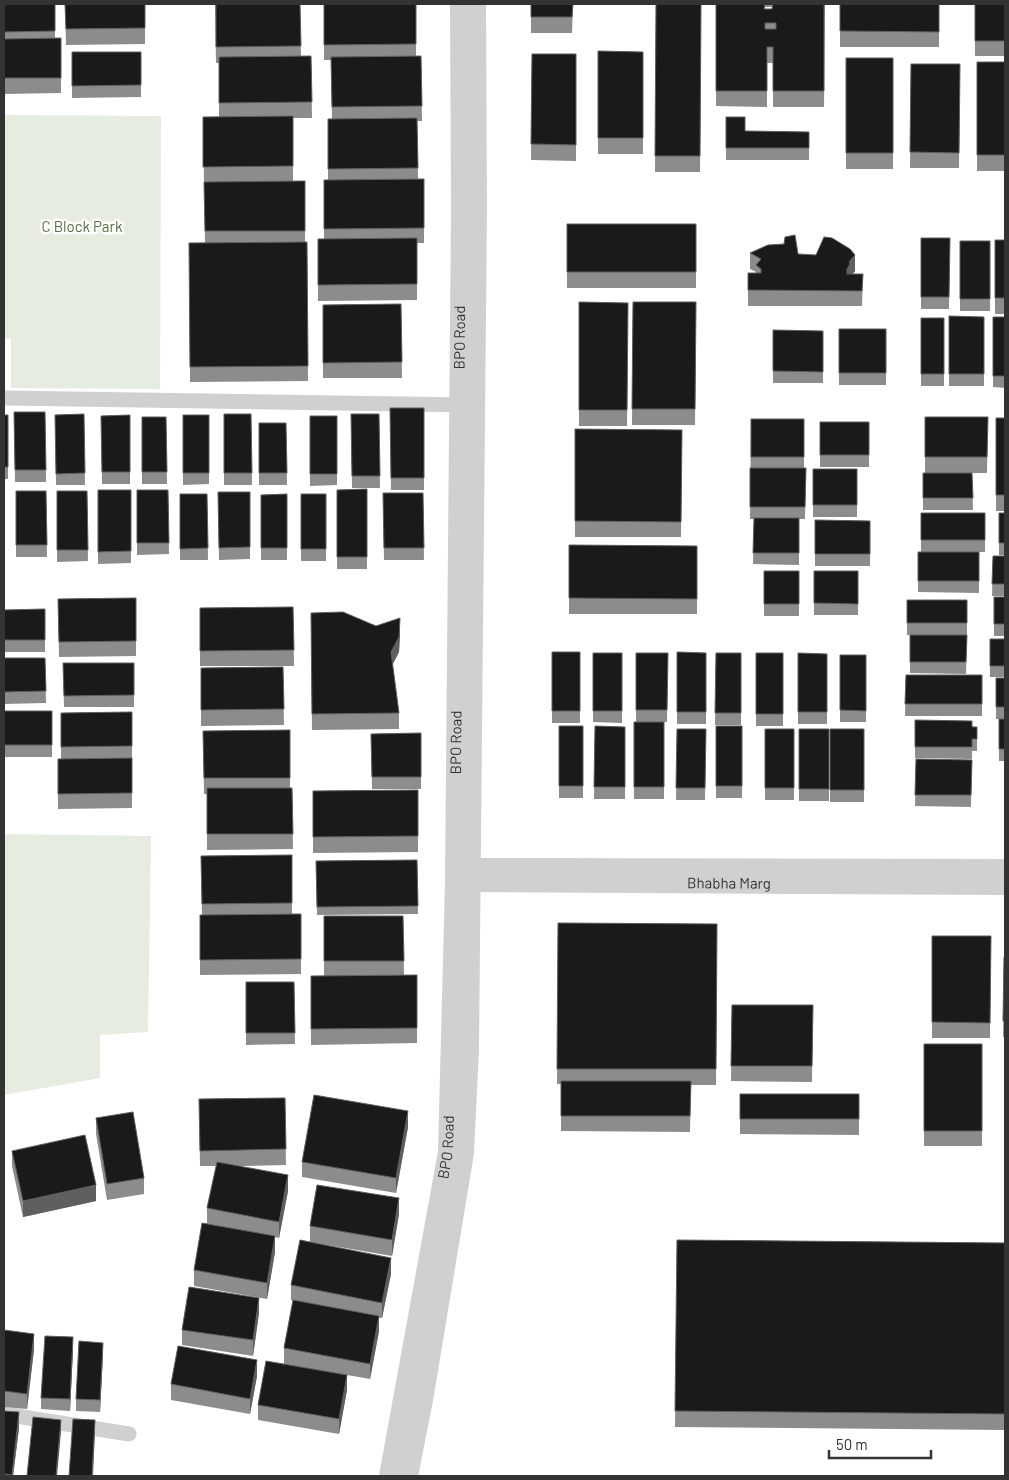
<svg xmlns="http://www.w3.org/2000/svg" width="1009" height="1480" font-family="Barlow,sans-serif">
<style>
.park{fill:#e6ecdf}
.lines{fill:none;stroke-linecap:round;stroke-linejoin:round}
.minor{stroke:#d0d0d0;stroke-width:15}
.tertiary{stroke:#d0d0d0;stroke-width:20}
.wall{fill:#8c8c8c;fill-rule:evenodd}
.shaded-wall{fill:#5f5f5f}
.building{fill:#1a1a1a;stroke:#5f5f5f;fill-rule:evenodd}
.labels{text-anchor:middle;stroke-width:5;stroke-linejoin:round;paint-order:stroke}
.park-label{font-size:15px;fill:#56703f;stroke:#fff}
.street-label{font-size:15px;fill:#333;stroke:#fff}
</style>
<rect width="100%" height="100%" fill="#fff"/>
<!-- park -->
<path class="park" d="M4,115L161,116L160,389L11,388V339H4Z
M4,834L151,836L148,1032L100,1035V1078L4,1095Z"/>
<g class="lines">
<!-- minor -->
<path class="minor" d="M4,398L470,405
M4,1414L129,1434"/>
<!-- tertiary -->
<g class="tertiary">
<path d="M457,868L1005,869"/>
<path id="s1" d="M457,882L1005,885"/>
<path id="s2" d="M389,1476L448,1152L455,882L461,210L460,4"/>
<path d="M408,1476L423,1400L464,1153L469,1049L477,210L476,4"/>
</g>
</g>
<!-- wall -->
<path class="wall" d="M4,4H55V38H61V93L4,94Z
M65,4H145V44L66,45Z
M215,4H300L301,57L311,56L312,118H293V181H305V242H307L308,381L190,382L189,243H205L203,117H219V63H216Z
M324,4H416V56H421L422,121H417L418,179L424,228V243H417V300L318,301V239H324V180H328V119H332L331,60H324Z
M531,4H573L572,33H531Z
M656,4H701L700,172H655Z
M716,4H825L824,107H773V63H767V107L716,106ZM765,7H772V9H765Z
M840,4H939V47H840Z
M975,4H1005V56H975Z
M598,51L643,52V154H598Z
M72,52H141V97L72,98Z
M532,54H576V161L531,160Z
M846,58H893V169H846Z
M977,62H1005V171H977Z
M911,64H960L959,168H910Z
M726,117L745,131L809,132V160H726Z
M567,224H696V288H567Z
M921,238H950L949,309H921Z
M995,240H1005V314H995Z
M960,241H990V311H960Z
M750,253L798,254L855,271L853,274H863L862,306H748V273H756V272L750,269Z
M579,302L628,303L627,426H579Z
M633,302H696L695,425H632Z
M401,304L402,378H323V305Z
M949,316L984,317V386H949Z
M993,317H1005V388L993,387Z
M921,318H944V386H921Z
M839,329H886V385H839Z
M773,330L823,331V383H773Z
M390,408H424V490H391Z
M14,412H45L46,482H15Z
M84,414L85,485H56L55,415Z
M224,414H251L252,485H224Z
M351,414H379L380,488H352Z
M4,415H8V479H4Z
M130,415V484H102L101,416Z
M183,415H209V484L183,485Z
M310,416H337V485L310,486Z
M142,417H166L167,484H142Z
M925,417H988L987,473H925Z
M996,418H1005V511H996Z
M751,419H804V468H806L805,519H799V565L753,564L754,519H750Z
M820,422H869V467H820Z
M259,423H286L287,485H259Z
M575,429L682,430L681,537H575Z
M813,469H857V517H813Z
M923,473H972L973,510H923Z
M367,489V569H337V490Z
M98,490H131V563L98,564Z
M137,490H168L169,554L137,555Z
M16,491H46L47,557H16Z
M57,491H87L88,561L57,562Z
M218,492H250V559L219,560Z
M383,493H423L424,560H384Z
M180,494H207L208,560H180Z
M287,494V560H261V495Z
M301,494H326V561H301Z
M921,513H985V552H979V593L918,592V552H921Z
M999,513H1005V555H999Z
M815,520L870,521V566H815Z
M569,545L697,546V614H569Z
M993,556H1005V596H992Z
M764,571H799V616H764Z
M814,571H858V615H814Z
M994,597H1005V636H994Z
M136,598V656L59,657L58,599Z
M907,600H967V635H907Z
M293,607L294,666H200V608Z
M45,609V652H4V610Z
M311,613L376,626L400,634L399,652L392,665L399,713V729L312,730Z
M910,635H967L966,674L910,673Z
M990,639H1005V677H990Z
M552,652H580V723H552Z
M677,652L706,653V724H677Z
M593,653H622V723L593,722Z
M636,653H668L667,722H664V799H634V722H636Z
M716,653H741V725H715Z
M756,653H783V726H756Z
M798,653L827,654V724H798Z
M840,655H866V722H840Z
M4,658H45L46,703L4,704Z
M63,663H134V707H64Z
M283,667L284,725L201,726V668Z
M906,675H982V716H905Z
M996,678H1005V719H996Z
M4,711H52V757H4Z
M132,712V808L58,809V759H61V713Z
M999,719H1005V761H999Z
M915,720L977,727V751H972V759L915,758Z
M559,726H583V798H559Z
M595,726L625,727V799H594Z
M716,726H742V798H716Z
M677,729H706L705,800H676Z
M765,729H794V800H765Z
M799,729H829V801H799Z
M830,729H864V802H830Z
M290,730V788H292L293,849L207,850V794H204L203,731Z
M421,733V789H372L371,734Z
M916,759L972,760L971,807L915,806Z
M418,790V852L313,853V791Z
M292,855V914H301V974L200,975V915H202L201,856Z
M417,860L418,914L317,915L316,861Z
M324,916H403L404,975H417V1043L311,1045V976H324Z
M558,923L717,924L716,1085H691L690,1132L561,1131V1084H557Z
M932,936H991L990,1038H932Z
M1004,957H1005V1037H1003Z
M246,982H294L295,1044L246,1045Z
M732,1005H813L812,1082L731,1081Z
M924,1044H982V1146H924Z
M740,1094H859V1135L740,1134Z
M285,1098L286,1165L239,1166L288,1191L279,1238L275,1237V1252L267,1299L194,1286V1270L235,1229L207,1224V1208L216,1166H200L199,1099Z
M96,1118L144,1178V1194L107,1200L96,1134Z
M408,1127L396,1193L302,1177V1162Z
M12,1151L96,1201L23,1217L12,1166Z
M4,1196L5,1204V1220H4Z
M399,1214L392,1256L310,1242V1226Z
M677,1240L1005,1243V1430L675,1427Z
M391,1274L382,1318H379V1331L370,1379L347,1375V1390L339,1434L258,1420V1405L284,1364V1348L293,1301L291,1300V1285Z
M259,1313L253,1356L182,1345V1330Z
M4,1330L34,1349L27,1409L4,1407Z
M73,1349L70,1411L41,1409V1398Z
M103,1354L100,1412L76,1411V1399Z
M257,1376L250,1414L171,1400V1384Z
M4,1411L19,1428L13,1476H4Z"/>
<!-- shaded-wall -->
<path class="shaded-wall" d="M855,255V271L850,277L847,285V269L849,262Z
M400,618V634L399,652L391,668V652Z
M408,1111V1127L396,1193V1178Z
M288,1175V1191L279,1238V1222Z
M96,1185V1201L23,1217V1201Z
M399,1198V1214L392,1256V1240Z
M275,1236V1252L267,1299V1283Z
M391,1258V1274L382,1318V1303Z
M259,1298V1313L253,1356V1340Z
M379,1316V1331L370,1379V1364Z
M34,1334V1349L27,1409V1394Z
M73,1337V1349L70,1411V1399Z
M103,1343V1354L100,1412V1400Z
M257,1360V1376L250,1414V1399Z
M347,1375V1390L339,1434V1419Z
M19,1412V1428L13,1476H12Z
M61,1420V1432L57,1476H56Z
M95,1420V1432L93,1476H92Z"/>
<!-- building -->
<path class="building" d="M4,4H55V31L4,32Z
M65,4H145V28L66,29Z
M216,4H300L301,46L216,47Z
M324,4H416V44L324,45Z
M531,4H573L572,17H531Z
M656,4H701L700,156H655Z
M716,4H765L764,9H772L773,4H824V91H773V47H767V91H716ZM765,23H776V29H765Z
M840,4H939V32L840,31Z
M975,4H1005V41H975Z
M61,38V78H4V39Z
M598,51L643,52V138H598Z
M72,52H141V85L72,86Z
M532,54H576V145L531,144Z
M311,56L312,102L219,103V57Z
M421,56L422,106L332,107L331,57Z
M846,58H893V153H846Z
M977,62H1005V155H977Z
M911,64H960L959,153L910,152Z
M293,116V166L203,167V117Z
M726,117H745V131L809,132V148H726Z
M417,118L418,168L328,169V119Z
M424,179V228L324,229V180Z
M305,181V231H205L204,182Z
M567,224H696V272H567Z
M795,235L798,254L816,255L824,237L832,238L850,249L855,255L849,262L850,264L847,269V274H863L862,291L748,290V273H761V269L756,265L761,259L750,253L768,245L784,244L785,237Z
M417,238V284L318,285V239Z
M921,238H950L949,297H921Z
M995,240H1005V298H995Z
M960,241H990V299H960Z
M307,242L308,366L190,367L189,243Z
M579,302L628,303L627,410H579Z
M633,302H696L695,409H632Z
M401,304L402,362L323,363V305Z
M949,316L984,317V374H949Z
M993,317H1005V376H993Z
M921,318H944V374H921Z
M839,329H886V373H839Z
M773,330L823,331V372L773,371Z
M390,408H424V478H391Z
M14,412H45L46,470H15Z
M84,414L85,473L56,474L55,415Z
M224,414H251L252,473H224Z
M351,414H379L380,476H352Z
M4,415H8V467H4Z
M130,415V472H102L101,416Z
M183,415H209V473H183Z
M310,416H337V474H310Z
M142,417H166L167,472H142Z
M925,417H988L987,457H925Z
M996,418H1005V495H996Z
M751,419H804V457H751Z
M820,422H869V455H820Z
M259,423H286L287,473H259Z
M575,429L682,430L681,522L575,521Z
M750,468H806L805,507H750Z
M813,469H857V505H813Z
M923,473H972L973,498H923Z
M367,489V557H337V490Z
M98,490H131V551L98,552Z
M137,490H168L169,543H137Z
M16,491H46L47,545H16Z
M57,491H87L88,550H57Z
M218,492H250V547L219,548Z
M383,493H423L424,548H384Z
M180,494H207L208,548L180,549Z
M287,494V548H261V495Z
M301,494H326V549H301Z
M921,513H985V540H921Z
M999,513H1005V543H999Z
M754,518H799V553H753Z
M815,520L870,521V554H815Z
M569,545L697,546V599L569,598Z
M918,552H979V581H918Z
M993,556H1005V584H992Z
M764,571H799V604H764Z
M814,571H858V604L814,603Z
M994,597H1005V624H994Z
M136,598V641L59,642L58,599Z
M907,600H967V623H907Z
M293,607L294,650L200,651V608Z
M45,609V640H4V610Z
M343,612L376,626L400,618L399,637L391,652L399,713L312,714L311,613Z
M910,635H967L966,662H910Z
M990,639H1005V666H990Z
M552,652H580V711H552Z
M677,652L706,653V712H677Z
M593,653H622V711H593Z
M636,653H668L667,710H636Z
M716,653H741V713H715Z
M756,653H783V714H756Z
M798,653L827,654V712H798Z
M840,655H866V711L840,710Z
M4,658H45L46,691L4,692Z
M63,663H134V695L64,696Z
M283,667L284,709L201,710V668Z
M906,675H982V704H905Z
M996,678H1005V707H996Z
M4,711H52V745H4Z
M132,712V746L61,747V713Z
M999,719H1005V749H999Z
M915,720L972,721V727H977V739H972V747H915Z
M634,722H664V787H634Z
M559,726H583V786H559Z
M595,726L625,727V787H594Z
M716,726H742V786H716Z
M677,729H706L705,788H676Z
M765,729H794V788H765Z
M799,729H829V789H799Z
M830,729H864V790H830Z
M290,730V778H204L203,731Z
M421,733V777H372L371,734Z
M132,758V793L58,794V759Z
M916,759L972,760L971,795H915Z
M207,788H292L293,834H207Z
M418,790V836L313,837V791Z
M292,855V903L202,904L201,856Z
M417,860L418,906L317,907L316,861Z
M301,914V959L200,960V915Z
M324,916H403L404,961H324Z
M558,923L717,924L716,1069H557Z
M932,936H991L990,1023L932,1022Z
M1004,957H1005V1021H1003Z
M417,975V1028L311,1029V976Z
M246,982H294L295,1033H246Z
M732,1005H813L812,1066H731Z
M924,1044H982V1131H924Z
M561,1081H691L690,1116H561Z
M740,1094H859V1119H740Z
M314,1095L408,1111L396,1178L302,1162Z
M285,1098L286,1149L200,1151L199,1099Z
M133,1112L144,1178L107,1184L96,1118Z
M85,1135L96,1185L23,1201L12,1151Z
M217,1162L288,1175L279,1222L207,1208Z
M317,1185L399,1198L392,1240L310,1226Z
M202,1223L275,1236L267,1283L194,1270Z
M300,1240L391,1258L382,1303L291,1285Z
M677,1240L1005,1243V1414L675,1411Z
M189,1287L259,1298L253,1340L182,1330Z
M293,1300L379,1316L370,1364L284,1348Z
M4,1330L34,1334L27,1394L4,1391Z
M45,1336L73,1337L70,1399L41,1398Z
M79,1341L103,1343L100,1400L76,1399Z
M178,1346L257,1360L250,1399L171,1384Z
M266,1361L347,1375L339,1419L258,1405Z
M4,1411L19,1412L12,1475L4,1474Z
M33,1417L61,1420L56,1476H27Z
M73,1419L95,1420L92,1476H69Z"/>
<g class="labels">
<!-- park labels -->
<g class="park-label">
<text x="82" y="232">C Block Park</text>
</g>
<!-- street labels -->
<g class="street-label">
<text dy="5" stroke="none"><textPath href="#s2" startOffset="1144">BPO Road</textPath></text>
<text dy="5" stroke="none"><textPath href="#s2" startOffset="739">BPO Road</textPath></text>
<text dy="5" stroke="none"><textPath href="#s1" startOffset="272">Bhabha Marg</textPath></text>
<text dy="5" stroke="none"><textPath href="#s2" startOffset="334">BPO Road</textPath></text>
</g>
</g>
<!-- border -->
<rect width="1009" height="1480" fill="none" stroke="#333333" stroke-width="10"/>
<!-- scale -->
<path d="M829 1450v8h102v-8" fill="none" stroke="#333333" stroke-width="2.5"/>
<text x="836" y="1450" font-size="15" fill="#333333" stroke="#ffffff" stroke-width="4" paint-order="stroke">50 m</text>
</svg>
